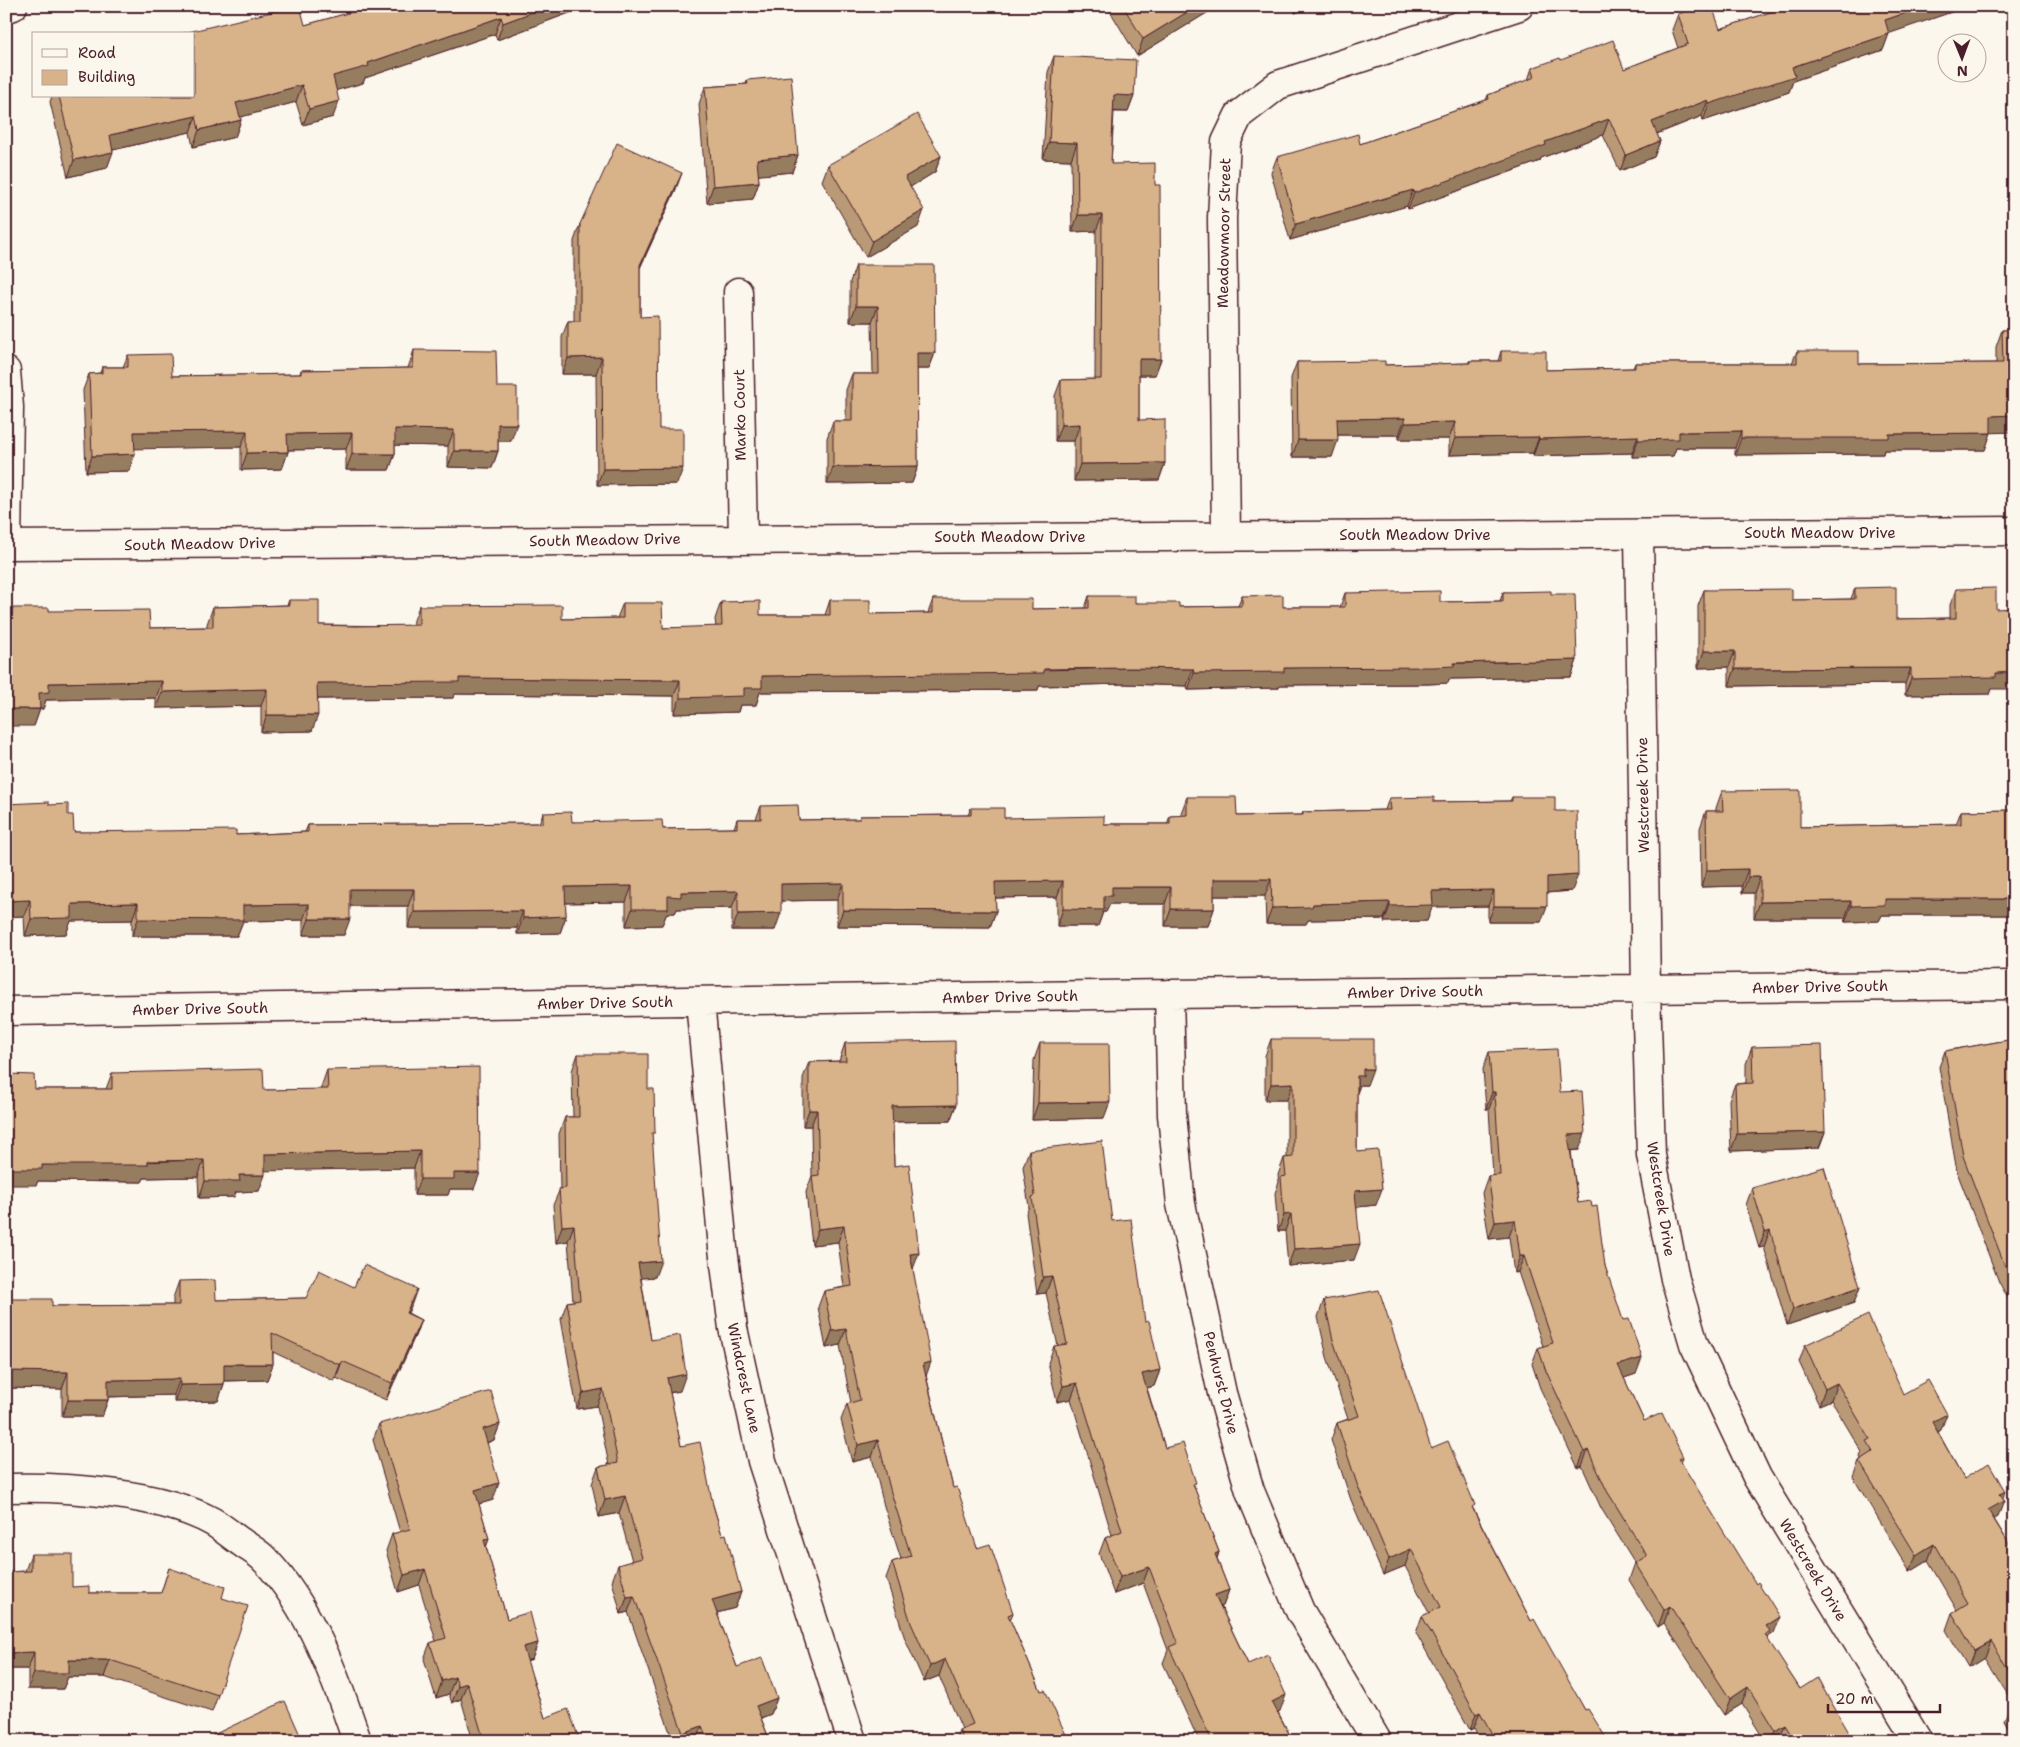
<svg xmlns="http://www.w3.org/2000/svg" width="2020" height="1747" font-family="'Shantell Sans',sans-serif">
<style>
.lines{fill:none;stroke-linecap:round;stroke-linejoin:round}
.minor-casing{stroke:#4a1f2b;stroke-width:31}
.minor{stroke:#fbf7ec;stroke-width:28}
.wall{fill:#ba9a76;stroke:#4a1f2b}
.shaded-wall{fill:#977d60;stroke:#4a1f2b}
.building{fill:#d8b389;stroke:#4a1f2b}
.labels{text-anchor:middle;stroke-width:5;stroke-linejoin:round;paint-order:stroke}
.street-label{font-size:15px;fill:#4a1f2b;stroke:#fbf7ec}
</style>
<rect width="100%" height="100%" fill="#fbf7ec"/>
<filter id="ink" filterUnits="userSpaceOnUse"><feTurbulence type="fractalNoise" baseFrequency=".02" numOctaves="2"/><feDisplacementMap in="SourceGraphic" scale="10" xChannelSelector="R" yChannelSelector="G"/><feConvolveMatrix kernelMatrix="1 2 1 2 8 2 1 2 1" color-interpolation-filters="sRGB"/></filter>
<g filter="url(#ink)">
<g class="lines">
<defs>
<path id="minor" d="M6,8L13,6
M738,292L743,539
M6,371L9,407L7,545
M1639,534L1646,989L1651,1155L1675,1279L1694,1344L1757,1477L1918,1741
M1226,536L1222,218L1226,142L1239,115L1278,85L1519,6
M6,545L2014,531
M1169,994L1172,1115L1181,1204L1222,1393L1250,1491L1300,1611L1377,1741
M700,1001L723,1248L733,1328L762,1461L852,1741
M6,1011L1169,994L2014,985
M6,1488C66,1486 161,1493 213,1522C223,1528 232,1536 241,1542C249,1548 259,1553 265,1560C310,1606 337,1681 357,1741"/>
</defs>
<!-- minor casing -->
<use href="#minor" class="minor-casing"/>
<!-- minor -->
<use href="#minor" class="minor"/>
</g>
<!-- wall -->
<path class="wall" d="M366,6H588L497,40L495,34L365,78L363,83L336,90L333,117L303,125L296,102L240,117L241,120L235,137L193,147L190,132L113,150L107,168L68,177L50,102L52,96H194L305,25L367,8Z
M596,6H615L598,12Z
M1107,6H1218L1137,56Z
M1293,6H1315L1295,13Z
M1773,6H1969L1889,33L1883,50L1793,81L1789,92L1703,121L1702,116L1657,134L1660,141L1654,157L1620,171L1603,135L1541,158L1540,161L1408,209L1407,206L1290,240L1271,173L1277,157L1360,144L1486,100L1488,95L1528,80L1532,68L1561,60L1624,69L1678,48L1672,30L1678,14L1720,29L1774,11Z
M1054,56L1134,96L1128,112H1114L1111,164L1161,359L1155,375H1139V420L1165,463L1159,480L1074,481V441H1055V396L1061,380L1095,379L1096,231L1072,232L1071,160L1043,159L1048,72Z
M747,80L798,155L792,172L758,175L759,182L753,199L707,203L699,104L705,87L746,84Z
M941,156L935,172L910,187L918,227L866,257L822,181L828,165Z
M676,189L640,268V317L659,429L677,484L597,485L596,374H562V337L568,321H574V241L580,224Z
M856,265L935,353L929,369H917L918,466L912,483L827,484V438L833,421H846V390L852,374H873L872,322H850V282Z
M2002,330H2014V432H1991L1985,450H1884L1883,454L1735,455V448H1676L1673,456L1632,457V453L1533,456V453L1449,455V439H1399V435H1338L1332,457H1292L1291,378L1297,362L1385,365L1469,363V361H1498L1501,351L1546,370L1633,368L1635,363H1792L1797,351L1859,364L1996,363V347Z
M414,350L497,387L511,441H498V451L492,468L448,467V446L395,445V454L389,470H346V449L288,450V452L282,469L241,470V447L134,448L129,471L86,472L83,390L89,374L100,373L102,367H123L128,355L172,376L300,374L301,370L408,368Z
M1855,588L1896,619L1950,618V605L1956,589L1992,689L1990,694L1905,695V684L1729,686V667L1698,668V606L1704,590L1792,600L1851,599Z
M1503,592L1551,594L1577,660L1571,677L1449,679L1448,683L1428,684L1280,685L1278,688L1188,690L1187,686L1125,684L1039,686L1038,690L760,692L756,705H740L738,712L674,714V696L455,694L453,698L318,699L312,731L261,732V706L156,708V698L46,700L43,709H40L34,726L49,611L150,628L207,627V624L213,607L287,605L289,600L319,625L413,626V623L419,606L562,619L617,618L623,603L663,628L716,627L715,619L721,602L760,615H825L830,600L870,614L928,613L933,599L1032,609L1085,608L1089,596L1135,603L1179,607L1238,606L1242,596L1283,607H1340L1345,593L1440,602L1500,601Z
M1722,791L1800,827L1956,824L1961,811L2014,810V915H1882L1879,921L1845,922V918H1754V893H1742V886L1701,887L1700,828L1706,811H1716V808Z
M1187,797L1237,816L1302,815L1303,812L1385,810L1389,798L1434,802L1510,801L1512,797L1555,811L1572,891L1547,893L1541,922H1488V906L1432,907L1427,921L1384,922V919L1308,920L1306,924H1266L1265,896H1214V909L1208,926H1165V904H1110L1106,912H1103L1098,926H1057V897L995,898L996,911L990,927L837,926V900L781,901L775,930H732V908L677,909L675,913H667L662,925L626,926V902L565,903L566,916L560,933L517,934V928H408V906H350L344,935H303V920L243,921L237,936H132V920L71,921L66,934L25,936L24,916L6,917V804L49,805L68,815L74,832L236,835L305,832L308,825L539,823L543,813L572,822L663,829L734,828L737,819H756L761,806L799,820L859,819L860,816L968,815L971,808L1004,818L1104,824H1167L1170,816H1181V813Z
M1271,1039L1367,1085H1360L1357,1093V1152L1376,1205L1357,1207L1354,1260L1288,1266L1285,1231H1278L1275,1193L1279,1182L1278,1175L1284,1158H1287V1100H1265V1056Z
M2014,1039V1309L1999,1282L1957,1172L1939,1067L1945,1051Z
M845,1043L956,1105L950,1121L893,1122L894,1166L913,1269L926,1375L953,1488L977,1548L1013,1613L1010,1620L1041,1691L1069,1741H955L959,1730L962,1729L939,1676L924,1682L905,1639L886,1578L892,1562L901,1559L884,1506L872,1457L852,1462L841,1420L847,1404L851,1403L840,1345L826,1348L818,1307L824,1291L844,1287L838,1242L812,1245L806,1192L812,1176L811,1126H803V1078L809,1062L839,1061Z
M1040,1043L1104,1118L1032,1120L1034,1060Z
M1752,1047L1825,1132L1819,1148L1731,1151L1729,1100L1735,1084L1746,1083V1064Z
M1489,1052L1560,1092L1579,1150L1571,1151L1578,1203L1592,1207L1605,1266L1636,1374L1624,1378L1644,1421L1683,1457L1681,1462L1774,1633L1768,1637L1767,1639L1800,1689L1854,1741H1765L1742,1704L1724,1715L1664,1623L1658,1627L1629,1580L1635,1563L1601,1508L1582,1466L1578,1468L1540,1388L1532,1364L1538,1348L1543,1346L1518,1272L1514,1273L1509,1237L1489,1239L1482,1193L1488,1176H1493L1489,1109H1486L1483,1069Z
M578,1054L648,1089L652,1140L655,1277L641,1278L651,1340L680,1391L670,1393L681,1446L713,1505L722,1535L741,1592L735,1608L717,1613L737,1667L777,1698L771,1714L761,1718L770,1741H673L628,1612L621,1614L612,1581L618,1565L632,1561L619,1513L599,1517L592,1484L598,1467L609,1465L597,1406L577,1409L561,1319L567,1302L573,1301L568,1241L556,1243L553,1205L560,1189L559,1134L565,1117H573L572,1071Z
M327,1070L474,1189H450L448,1195H414V1168L265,1170L259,1191L236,1192L234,1197L199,1198L198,1177L144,1178L142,1182L38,1181L36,1185L35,1089H106L112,1073L264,1090H321V1087Z
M1029,1150L1112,1221L1160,1370L1154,1386L1147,1388L1165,1448L1194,1487L1219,1552L1217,1559L1229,1590L1223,1606L1221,1607L1248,1664L1280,1711L1278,1712L1293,1741H1199L1163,1663L1168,1650L1143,1583L1114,1594L1099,1554L1105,1538L1112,1535L1071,1399L1057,1402L1048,1363L1054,1346H1058L1046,1293L1037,1294L1026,1213L1029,1207L1023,1167Z
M1752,1188L1860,1287L1854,1303L1787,1325L1764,1247L1759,1248L1746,1205Z
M179,1281L216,1300L306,1298L354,1287L411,1306L408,1313L421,1320L415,1336L386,1400L336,1378L334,1381L273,1352V1364L267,1380L224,1381V1384L218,1401L174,1402V1395L108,1397V1400L102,1416H62V1389L7,1388L6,1299L52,1306L173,1305V1298Z
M1324,1300L1431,1448L1474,1510L1531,1621L1585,1710L1608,1741H1481L1474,1728L1470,1730L1416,1633L1422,1616L1429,1613L1405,1566L1383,1575L1351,1500L1331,1440L1337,1423L1348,1419L1327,1357L1318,1317Z
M1805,1345L1903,1394L1941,1430L1938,1432L1964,1479L2003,1499L1998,1517L1994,1519L2014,1552V1738L2004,1721L2010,1705L2013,1703L1984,1657L1968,1667L1946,1630L1952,1613L1957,1610L1928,1561L1910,1572L1853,1477L1859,1461L1861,1459L1860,1457L1862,1452L1831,1400L1819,1405L1799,1362Z
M379,1424H500L494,1440L487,1443L493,1500L479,1504L489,1539L486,1547L507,1619L538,1643L532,1659L527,1661L545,1718L580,1741H473L461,1699L452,1703L449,1694L436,1698L424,1659L430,1643L436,1641L419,1585L398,1592L386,1551L392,1534L400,1532L373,1440Z
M31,1554L72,1587L89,1593H161L169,1568L222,1598L218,1695L212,1712L104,1677H68L63,1689H28V1669H6V1572L25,1571Z
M213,1735L298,1741H211Z"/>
<!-- shaded-wall -->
<path class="shaded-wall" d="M549,6H588L497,40L503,23Z
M600,6H615L598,12Z
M1197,6H1218L1137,56L1143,39Z
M1298,6H1315L1295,13Z
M1926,6H1969L1879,37L1885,20Z
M501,17L495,34L365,78L363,83L327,93L333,76L368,63Z
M1889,34L1883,50L1793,81L1789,92L1703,121L1709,104L1792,67Z
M302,85L296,102L230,120L236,103Z
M1114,95L1134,96L1128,112L1108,111Z
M1708,100L1702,116L1646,138L1652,122Z
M339,101L333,117L303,125L309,109Z
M196,116L190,132L104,152L110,135Z
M1609,119L1603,135L1541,158L1540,161L1408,209L1414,193L1545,142Z
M241,120L235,137L193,147L199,130Z
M1660,141L1654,157L1620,171L1626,155Z
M1049,142L1077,143L1071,160L1043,159Z
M113,152L107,168L68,177L74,160Z
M798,155L792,172L751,176L757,159Z
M941,156L935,172L899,194L905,177Z
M682,173L676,189L634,281L640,265Z
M759,182L753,199L707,203L713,186Z
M1413,190L1407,206L1290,240L1296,224Z
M924,210L918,227L866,257L872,241Z
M1078,215H1102L1096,231L1072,232Z
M856,306H878L872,322H850Z
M917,353H935L929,369H911Z
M602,357L596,374H562L568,358Z
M1139,359H1161L1155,375H1133Z
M2014,415V432L1985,433L1991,416Z
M1405,418L1399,435H1331L1337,419Z
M1455,422L1449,439H1399L1405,423Z
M498,424H517L511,441H492Z
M1080,424L1074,441H1055L1061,425Z
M395,429L454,430L448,446L389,445Z
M247,431L241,447L128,449L134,432Z
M1741,431L1735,448H1676L1673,456L1632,457L1638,440L1679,432Z
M352,433L346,449L281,450L287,434Z
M1991,433L1985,450H1884L1883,454L1735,455L1741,438L1889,434Z
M1638,436L1632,453L1533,456L1539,439Z
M1539,437L1533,453L1449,455L1455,438Z
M1298,440H1338L1332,457H1292Z
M454,451H498L492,468L448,467Z
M288,452L282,469L241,470L247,453Z
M135,454L129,471L86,472L92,456Z
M352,454H395L389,470H346Z
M1165,463L1159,480L1074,481L1080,464Z
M918,466L912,483L827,484L833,467Z
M683,468L677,484L597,485L603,469Z
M1704,651H1735L1729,667L1698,668Z
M1577,660L1571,677L1449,679L1448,683L1428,684L1280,685L1278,688L1188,690L1194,673L1284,668Z
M1131,668L1193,669L1187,686L1125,684L1039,686L1038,690L760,692L756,705H740L738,712L674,714L680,698L744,688L762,676Z
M1911,668L1905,684L1729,686L1735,669Z
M2014,672V689H1992L1990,694L1905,695L1911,679Z
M459,678L680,680L674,696L455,694L453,698L311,699L317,683Z
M162,681L156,698L46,700L43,709H33L39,693L49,683Z
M267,689L261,706L156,708L162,692Z
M6,709H40L34,726H6Z
M267,715H318L312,731L261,732Z
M1748,869L1742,886L1701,887L1707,870Z
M1578,875L1572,891L1541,893L1547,877Z
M1748,877H1760L1754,893H1742Z
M1214,879H1271L1265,896H1208Z
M1063,881L1057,897L989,898L995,882Z
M843,883L837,900L775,901L781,884Z
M632,886L626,902L559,903L565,887Z
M1112,887H1171L1165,904H1110L1106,912H1103L1098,926H1057L1063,909L1104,896Z
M350,889H414L408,906H344Z
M1494,890L1488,906L1432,907L1427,921L1384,922L1390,906L1432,891Z
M738,891L732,908L677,909L675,913H667L662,925L626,926L632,909L668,896L681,892Z
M1885,899H2014V915H1882L1879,921L1845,922L1851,906Z
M30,900L24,916L6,917V901Z
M1851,901L1845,918H1754L1760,902Z
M1390,902L1384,919L1308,920L1306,924H1266L1272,908L1313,904Z
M138,903L132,920L71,921L66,934L25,936L31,919L72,904Z
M309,904L303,920L243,921L237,936H132L138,919L243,905Z
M1494,906H1547L1541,922H1488Z
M1171,909H1214L1208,926H1165Z
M843,910L996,911L990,927L837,926Z
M523,911L517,928H408L414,912Z
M781,913L775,930H732L738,914Z
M566,916L560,933L517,934L523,918Z
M309,919H350L344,935H303Z
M1363,1069H1373L1367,1085H1360L1357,1093V1076Z
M1293,1083L1287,1100H1265L1271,1084Z
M1492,1092H1495L1489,1109H1486Z
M1110,1102L1104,1118L1032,1120L1038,1103Z
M956,1105L950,1121L886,1122L892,1106Z
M809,1110H817L811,1126H803Z
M1825,1132L1819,1148L1731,1151L1737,1134Z
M1585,1134L1579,1150L1562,1151L1568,1135Z
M420,1151L414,1168L259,1171L265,1154Z
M204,1160L198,1177L144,1178L142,1182L38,1181L36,1185H6V1169L42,1165Z
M454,1173H480L474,1189H450L448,1195H414L420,1179Z
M239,1175H265L259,1191L236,1192L234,1197L199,1198L205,1181Z
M1382,1189L1376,1205L1349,1208L1355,1191Z
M1291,1214L1285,1231H1278L1284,1215Z
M1515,1220L1509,1237L1489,1239L1495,1222Z
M574,1225L568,1241L556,1243L562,1226Z
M844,1226L838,1242L812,1245L818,1229Z
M1770,1230L1764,1247L1759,1248L1765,1232Z
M1360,1244L1354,1260L1288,1266L1294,1249Z
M919,1253L913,1269L910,1254Z
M1520,1256H1524L1518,1272L1514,1273Z
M661,1261L655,1277L632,1279L638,1263Z
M1052,1276L1046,1293L1037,1294L1043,1277Z
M1860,1287L1854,1303L1787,1325L1793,1309Z
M417,1289L411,1306L400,1329L406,1313Z
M421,1320L415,1336L386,1400L392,1383Z
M846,1329L840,1345L826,1348L832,1331Z
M1642,1358L1636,1374L1612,1382L1618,1365Z
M342,1361L336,1378L334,1381L340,1365Z
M931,1362L925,1379L923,1364Z
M224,1364H273L267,1380L218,1381Z
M1160,1370L1154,1386L1136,1390L1142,1374Z
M7,1371L68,1372L62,1389L6,1388Z
M686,1374L680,1391L661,1394L667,1378Z
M180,1379L174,1395L102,1397L108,1380Z
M1077,1383L1071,1399L1057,1402L1063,1386Z
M1837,1383L1831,1400L1819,1405L1825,1389Z
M224,1384L218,1401L174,1402L180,1385Z
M603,1389L597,1406L577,1409L583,1393Z
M68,1400H108L102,1416H62Z
M1947,1414L1941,1430L1926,1438L1932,1422Z
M500,1424L494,1440L477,1446L483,1429Z
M878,1440L872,1457L852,1462L858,1445Z
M1588,1450L1582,1466L1578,1468L1584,1452Z
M499,1483L493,1500L469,1507L475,1490Z
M2005,1491L2002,1502L2004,1501L1998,1517L1982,1526L1988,1510L2000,1494Z
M625,1496L619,1513L599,1517L605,1500Z
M489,1539L483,1555L484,1540Z
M1934,1544L1928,1561L1910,1572L1916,1555Z
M1411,1549L1405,1566L1383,1575L1389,1559Z
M1219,1552L1213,1569L1215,1554Z
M1149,1567L1143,1583L1114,1594L1120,1577Z
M425,1569L419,1585L398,1592L404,1575Z
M1229,1590L1223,1606L1209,1611L1215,1595Z
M741,1592L735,1608L706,1616L712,1600Z
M634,1596L628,1612L621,1614L627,1597Z
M1670,1606L1664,1623L1658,1627L1664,1610Z
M1780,1617L1774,1633L1768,1637L1764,1648L1759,1652L1766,1626Z
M1990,1641L1984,1657L1968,1667L1974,1650Z
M538,1643L532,1659L517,1664L523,1647Z
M34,1652L28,1669H6V1653Z
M945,1659L939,1676L924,1682L930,1666Z
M69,1660H110L104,1677H68L63,1689H28L34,1673Z
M455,1677L449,1694L436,1698L442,1681Z
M467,1683L461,1699L452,1703L458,1686Z
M1748,1687L1742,1704L1724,1715L1730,1699Z
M1286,1695L1280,1711L1266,1718L1272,1702Z
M777,1698L771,1714L750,1722L756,1706Z
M1480,1712L1474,1728L1470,1730L1476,1714Z
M1785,1725L1779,1741H1771L1775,1731Z
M702,1726L697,1741H680L683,1733Z
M300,1735L298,1741H289Z"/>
<!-- building -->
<path class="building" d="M296,6H300L305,25L373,6H549L503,23L501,17L368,63L369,66L333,76L339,101L309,109L302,85L236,103L241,120L199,130L196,116L110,135L113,152L74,160L59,96H194V34H180Z
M1123,6H1197L1143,39Z
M1701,6H1712L1720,29L1785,7L1784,6H1926L1885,20L1889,34L1792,67L1795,76L1709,104L1708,100L1652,122L1660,141L1626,155L1609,119L1545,142L1546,145L1414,193L1413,190L1296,224L1277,157L1358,134L1360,144L1489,99L1488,95L1535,77L1532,68L1560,58L1561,60L1613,40L1624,69L1688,44L1678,14Z
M1054,56L1136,60L1134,96L1114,95L1111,164L1155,163V185H1160L1161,359H1139V420L1165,419V463L1080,464V424L1061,425V380L1101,379L1102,215H1078L1077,143L1049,142Z
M791,76L798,155L757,159L759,182L713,186L705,87L748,84L747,80Z
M917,114L941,156L905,177L924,210L872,241L828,165Z
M617,143L682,173L640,265V317L658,316L659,429H683V468L603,469L602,357L568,358V321H580V224Z
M856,265H934L935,353H917L918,466L833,467V421H852V374H879L878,306H856Z
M2002,330H2014V415L1991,416V433L1889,434V438H1741V431L1679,432V439L1638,440V436L1539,439V437L1455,438V422L1405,423V418L1337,419L1338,440H1298L1297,362L1385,361V365L1470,363L1469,361H1501V351H1546V370L1635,368V363H1797V351H1859V364L2003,363Z
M414,350L496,351L497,387H517V424H498V451H454V430L395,429V454H352V433L287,434L288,452L247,453V431L134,432L135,454L92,456L89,374L102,373V367H128V355L171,354L172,376L301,374V370L413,368Z
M1896,587V619L1956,618V589L1996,588V609L2014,608V672L1996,673V677L1911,679V668L1735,669V651H1704V590L1792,589V600L1855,599V588Z
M1440,591V602L1503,601V592L1551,591V594H1575L1577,660L1454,663V666L1434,667L1284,668V672L1194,673L1193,669L1131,668L1044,669V673L762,676V688H744V696L680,698V680L459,678V682L317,683L318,715H267V689L162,692V681L49,683V692L39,693L40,709H6V608H49V611L149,610L150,628L213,627V607L289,605V600H319V625L355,626L419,625V606L562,605V619L623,618V603H662L663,628L722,626L721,602L760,601V615H830V600H870V614L933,613V599H1032V609L1089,608V596H1135V603H1179V607L1242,606V596L1283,595V607H1345V593Z
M1800,790V827L1961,824V811L2014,810V899H1885V905L1851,906V901L1760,902V877H1748V869L1707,870L1706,811H1723L1722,791Z
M1187,797H1236L1237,816L1303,815V812L1390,810L1389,798L1434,797V802L1512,801V797H1555V811H1577L1578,875L1547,877V906H1494V890L1432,891L1433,905L1390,906V902L1313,904L1312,907L1272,908L1271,879H1214V909H1171V887H1112V896H1104V910L1063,909V881L995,882L996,911L843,910V883L781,884V913L738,914V891L681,892V897L668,896V909H632V886L565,887L566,916L523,918V911L414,912V889H350V919H309V904L243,905V920L138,919V903L72,904V918L31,919L30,900L6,901V804L49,802V805L68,804V815H73L74,832L236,830V835L308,832V825L543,823V813L571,812L572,822L662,820L663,829L737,828V819H761V806L798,805L799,820L860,819V816L971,815V808H1004V818L1104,816V824H1170V816L1187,815Z
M1271,1039H1373V1069H1363V1076H1357V1152L1378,1150L1382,1189L1355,1191L1360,1244L1294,1249L1291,1214L1284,1215L1281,1177L1286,1176L1284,1158L1293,1157V1083L1271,1084Z
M2014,1039V1282L2005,1266L1963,1156L1945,1051Z
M955,1041L956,1105L892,1106L894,1166L909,1164L919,1253L910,1254L931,1362L923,1364L953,1488L957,1487L977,1548L990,1544L1013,1613L1008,1615L1041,1691L1045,1690L1069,1741H964L959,1730L973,1724L945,1659L930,1666L911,1623L892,1562L911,1556L890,1489L878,1440L858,1445L847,1404L860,1400L846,1329L832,1331L824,1291L852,1286L844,1226L818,1229L812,1176L819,1175L817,1110H809V1062L846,1061L845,1043Z
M1040,1043H1109L1110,1102L1038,1103Z
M1822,1045L1825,1132L1737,1134L1735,1084L1753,1083L1752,1047Z
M1557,1049L1560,1092L1582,1091L1585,1134L1568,1135L1578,1203L1591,1201L1592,1207L1597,1206L1605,1266L1623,1320L1629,1319L1642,1358L1618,1365L1644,1421L1662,1413L1683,1457L1679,1459L1756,1584L1758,1582L1780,1617L1766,1626L1770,1631L1765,1635L1800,1689L1817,1678L1854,1741H1795L1785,1725L1775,1731L1748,1687L1730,1699L1670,1606L1664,1610L1635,1563L1647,1556L1607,1491L1588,1450L1584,1452L1546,1371L1538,1348L1553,1343L1524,1256H1520L1515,1220L1495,1222L1488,1176L1500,1175L1495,1092H1492L1489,1052Z
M578,1054H648V1089H654L655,1133H652L661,1261L638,1263L651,1340L680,1335L686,1374L667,1378L681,1446L700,1442L713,1505L722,1535L726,1534L741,1592L712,1600L737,1667L762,1658L777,1698L756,1706L770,1741H708L702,1726L683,1733L634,1596L627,1597L618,1565L642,1558L625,1496L605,1500L598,1467L618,1463L603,1389L583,1393L567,1302L580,1300L574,1225L562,1226L559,1189L566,1188L565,1117H579Z
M479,1067L480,1173H454V1179H420V1151L265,1154V1175H239L240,1181H205L204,1160L148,1161V1165H42V1169H6V1074L34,1075L35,1089H112V1073L263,1069L264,1090L328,1089L327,1070Z
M1102,1141L1112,1221L1131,1219L1145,1322L1149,1321L1160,1370L1142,1374L1165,1448L1183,1443L1196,1483L1193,1484L1219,1552L1215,1554L1229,1590L1215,1595L1248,1664L1268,1655L1286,1695L1272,1702L1293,1741H1212L1169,1647L1178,1643L1149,1567L1120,1577L1105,1538L1122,1531L1077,1383L1063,1386L1054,1346L1067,1344L1052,1276L1043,1277L1032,1197L1035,1196L1029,1150Z
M1824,1167L1860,1287L1793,1309L1770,1230L1765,1232L1752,1188Z
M364,1265L417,1289L406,1313L421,1320L392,1383L342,1361L340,1365L272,1333L273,1364H224V1384L180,1385V1379L108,1380V1400H68V1372L7,1371V1403H6V1299H52V1306L179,1305V1281L215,1280L216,1300L306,1298L319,1270L354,1287Z
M1379,1290L1431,1448L1448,1441L1475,1505L1472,1507L1531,1621L1534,1619L1585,1710L1588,1709L1608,1741H1496L1480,1712L1476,1714L1422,1616L1441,1607L1411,1549L1389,1559L1357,1484L1337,1423L1359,1416L1333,1340L1324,1300Z
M1868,1315L1903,1394L1928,1380L1947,1414L1932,1422L1964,1479L1989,1463L2005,1491L2000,1494L2004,1501L1988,1510L2014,1552V1678L1990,1641L1974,1650L1952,1613L1968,1603L1934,1544L1916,1555L1859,1461L1873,1452L1866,1441L1870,1439L1837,1383L1825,1389L1805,1345Z
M491,1391L500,1424L483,1429L499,1483L475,1490L489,1539L484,1540L507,1619L530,1612L538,1643L523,1647L545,1718L568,1709L580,1741H484L467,1683L458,1686L455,1677L442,1681L430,1643L446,1638L425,1569L404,1575L392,1534L410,1529L379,1424Z
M31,1554H72V1587L89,1586V1593H161L169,1568L225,1587L222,1598L248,1606L218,1695L110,1660H69V1673H34V1652L6,1653V1572L31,1571Z
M285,1701L300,1735L289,1741H216L213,1735Z
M2014,1702V1711L2010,1705Z"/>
</g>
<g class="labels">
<!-- street labels -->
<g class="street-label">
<text transform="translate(1224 233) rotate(-89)" y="5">Meadowmoor Street</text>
<text transform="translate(740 415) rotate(-91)" y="5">Marko Court</text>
<text x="1820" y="538">South Meadow Drive</text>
<text x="1415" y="540">South Meadow Drive</text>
<text x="1010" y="542">South Meadow Drive</text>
<text transform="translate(605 540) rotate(-1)" y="5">South Meadow Drive</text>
<text transform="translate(200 544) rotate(-1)" y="5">South Meadow Drive</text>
<text transform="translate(1643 795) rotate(-91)" y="5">Westcreek Drive</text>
<text transform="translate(1820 987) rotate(-1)" y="5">Amber Drive South</text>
<text transform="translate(1415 992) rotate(-1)" y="5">Amber Drive South</text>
<text transform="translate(1010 997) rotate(-1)" y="5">Amber Drive South</text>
<text transform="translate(605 1003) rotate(-1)" y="5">Amber Drive South</text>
<text transform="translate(200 1009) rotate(-1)" y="5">Amber Drive South</text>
<text transform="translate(1661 1199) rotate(81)" y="5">Westcreek Drive</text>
<text transform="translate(744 1378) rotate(78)" y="5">Windcrest Lane</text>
<text transform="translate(1221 1383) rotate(76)" y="5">Penhurst Drive</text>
<text transform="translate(1813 1570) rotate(59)" y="5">Westcreek Drive</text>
</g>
</g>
<!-- margin -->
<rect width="2020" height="1747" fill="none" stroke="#fbf7ec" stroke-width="25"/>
<rect x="12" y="12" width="1995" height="1722" fill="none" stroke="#4a1f2b" stroke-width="2" filter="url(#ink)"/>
<!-- legend -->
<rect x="32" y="32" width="162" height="65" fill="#fbf7ec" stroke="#b4a19f"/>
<rect x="42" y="49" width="25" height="8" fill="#fbf7ec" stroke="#b4a19f"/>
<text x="78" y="58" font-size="15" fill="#4a1f2b">Road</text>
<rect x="42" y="70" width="25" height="15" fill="#d8b389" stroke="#b4a19f"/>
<text x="78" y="82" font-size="15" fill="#4a1f2b">Building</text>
<!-- north arrow -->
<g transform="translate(1962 58) rotate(179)"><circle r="24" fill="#fbf7ec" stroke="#b4a19f"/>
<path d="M0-4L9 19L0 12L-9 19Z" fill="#4a1f2b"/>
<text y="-8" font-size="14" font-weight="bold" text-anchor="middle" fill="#4a1f2b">N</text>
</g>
<!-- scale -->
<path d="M1828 1704v8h112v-8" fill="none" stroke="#4a1f2b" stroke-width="2.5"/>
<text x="1835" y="1704" font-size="15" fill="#4a1f2b" stroke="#fbf7ec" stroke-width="4" paint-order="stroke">20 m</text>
</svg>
